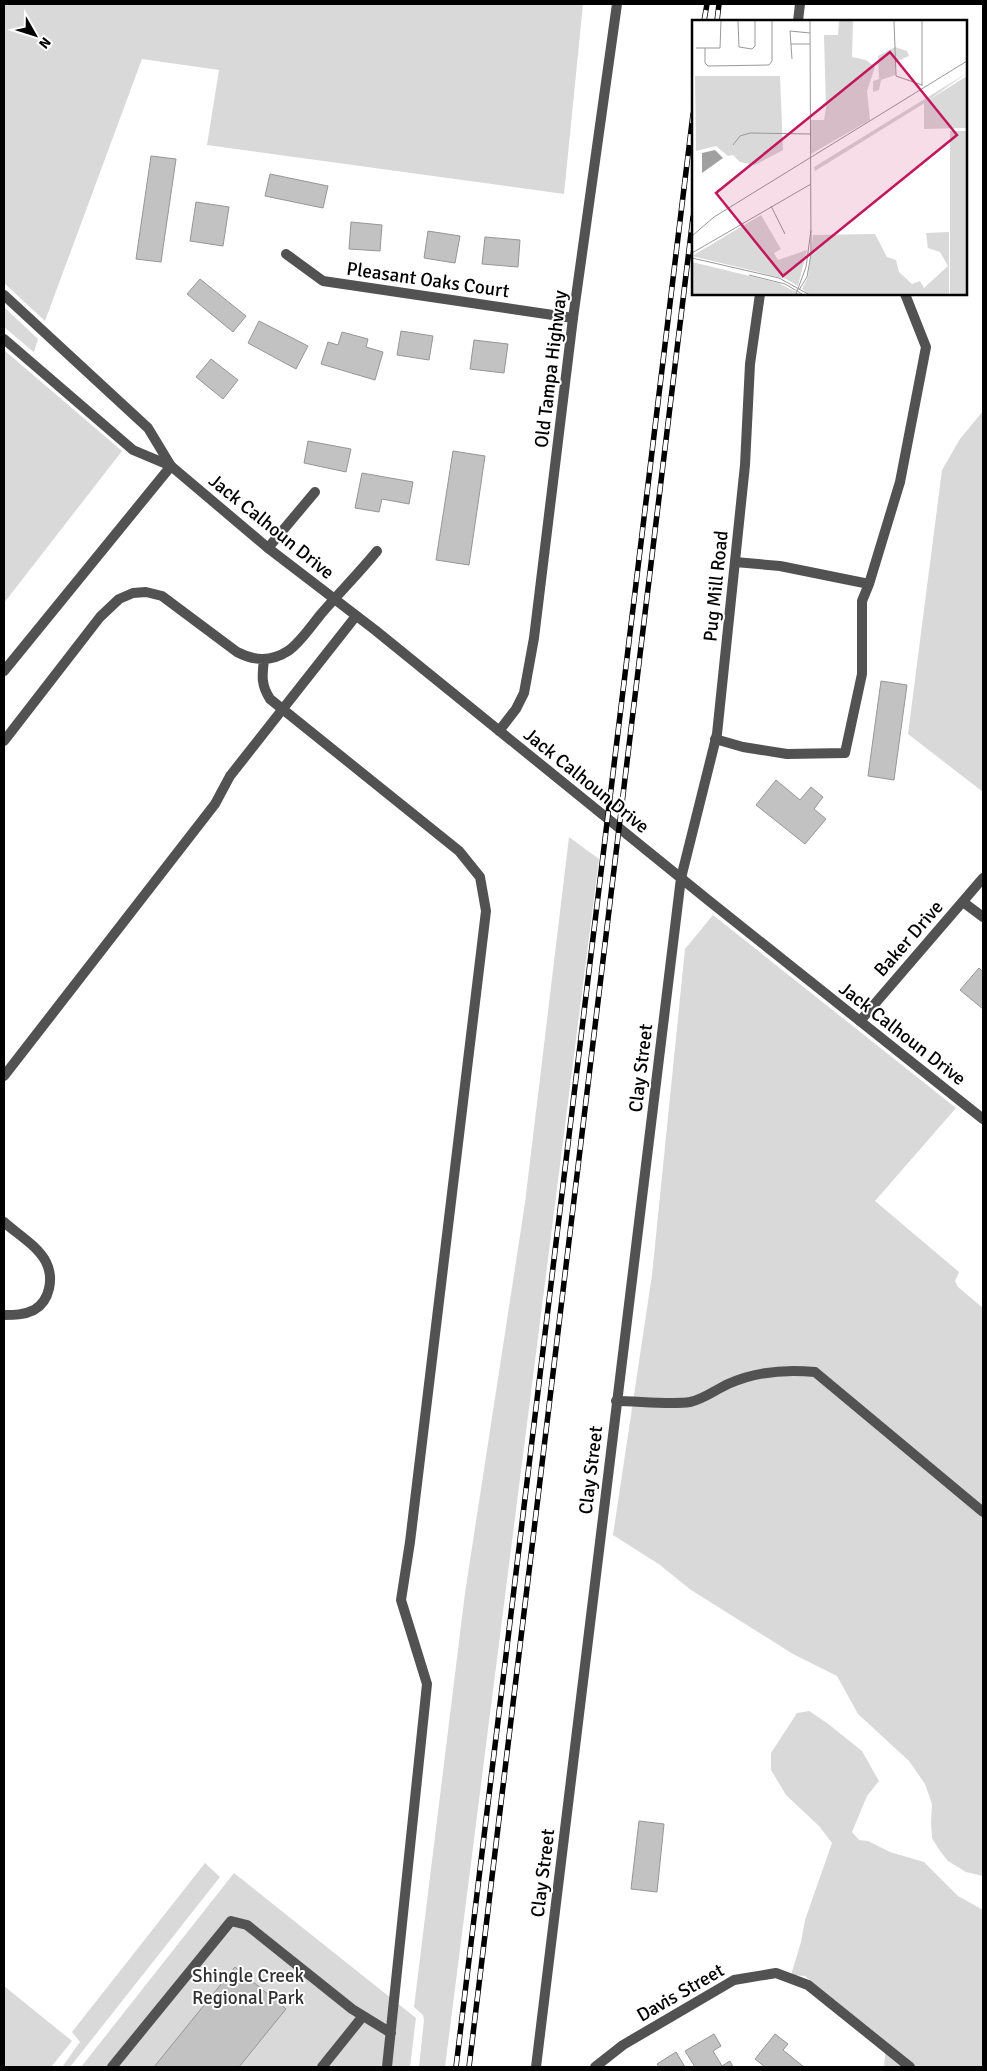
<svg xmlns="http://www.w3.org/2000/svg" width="987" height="2071" font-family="Signika,sans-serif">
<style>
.green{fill:#d9d9d9}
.building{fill:#c2c2c2;stroke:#969696}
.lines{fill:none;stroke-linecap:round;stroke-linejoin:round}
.service{stroke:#525252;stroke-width:10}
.minor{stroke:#525252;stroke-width:10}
.tertiary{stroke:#525252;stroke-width:10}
.rail-casing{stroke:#000;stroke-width:5.5}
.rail{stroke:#fff;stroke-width:4;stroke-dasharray:11;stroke-linecap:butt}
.labels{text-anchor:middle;stroke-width:4;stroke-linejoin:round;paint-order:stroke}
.street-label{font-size:19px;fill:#000;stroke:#fff}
.park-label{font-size:19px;fill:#303030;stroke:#fff}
.inset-road{fill:none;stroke:#999;stroke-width:1}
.view{fill:#c2185b;fill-opacity:0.15;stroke:#c2185b;stroke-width:2.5}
.inset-edge{fill:none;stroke:#000;stroke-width:2.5}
</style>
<rect width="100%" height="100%" fill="#fff"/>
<!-- green -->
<path class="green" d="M4,4H583L564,194L207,145L219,70L142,59L45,321L4,283Z
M4,307L38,339L34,352L37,355L4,327Z
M4,350L122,451L4,603Z
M983,411V792L908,734L942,470L960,439Z
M569,837L599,859L445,2067H419L424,2020L423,2015L414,2007L465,1593L525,1203Z
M713,915L956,1108L875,1201L959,1272L955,1281L958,1287L983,1308V1876L966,1872L948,1861L940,1851L932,1838L931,1823L932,1804L925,1784L909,1761L858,1714L837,1676L793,1654L691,1590L660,1565L613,1535L652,1275L685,949Z
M809,1711L827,1723L862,1751L879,1781L867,1796L852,1832L859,1840L868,1841L890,1852L924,1862L958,1896L983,1910V2067H884L886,2046L805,1976L791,1975L801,1942L805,1920L832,1843L819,1826L786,1795L771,1770V1753L797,1713Z
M205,1863L220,1877L70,2067H62L80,2042L72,2032Z
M234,1873L416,2018L410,2067H81Z
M4,1986L72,2041L51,2067H4Z"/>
<!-- building -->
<path class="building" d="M151,156L176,159L161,262L136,259Z
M270,174L328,186L323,208L265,196Z
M196,202L229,207L223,246L190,241Z
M351,222L382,225L380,251L349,249Z
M428,231L460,236L455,263L424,258Z
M485,237L520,240L518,267L482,264Z
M200,279L246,316L233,332L187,294Z
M259,321L308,346L296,369L248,343Z
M401,331L433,336L429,360L397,355Z
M342,332L368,339L366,347L383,352L375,380L321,364L328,342L338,345Z
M474,340L508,344L504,373L470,369Z
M211,359L238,380L223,399L196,377Z
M308,441L351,449L346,472L304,463Z
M453,451L485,456L469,565L436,560Z
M362,473L413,482L409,504L382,499L379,512L355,508Z
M881,681L907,685L894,780L868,776Z
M776,780L800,800L811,787L823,797L814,809L826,819L805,844L756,805Z
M979,968L983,972V1009L960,990Z
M639,1821L664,1824L657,1892L631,1889Z
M235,1967L286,2009L239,2067H154Z
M714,2034L721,2046L713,2051L722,2066L730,2061L733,2067H695L685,2051Z
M775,2034L788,2044L783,2050L804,2067H765L755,2059Z
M676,2052L685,2067H659L657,2064Z"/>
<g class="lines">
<!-- service -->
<path class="service" d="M268,548L315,492
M735,562L780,566L869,584L900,482L926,347L905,294
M264,660C262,676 261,685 270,699L459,851L480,877L486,911L410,1542L401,1600L427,1684L387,2067
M4,671L171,466
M715,739L743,747L787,754L845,753L862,674V601L869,584
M4,741L100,617L119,599L133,593L146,592L162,596L237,652C254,661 271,662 288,651C299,644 312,625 321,614C339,593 359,573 377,551
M963,902L983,917
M4,1076L215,804L230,776L356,616
M4,1222C17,1234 38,1246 46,1262C54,1278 50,1301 34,1310C24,1315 14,1315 4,1315
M616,1401C637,1401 671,1405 690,1402C704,1399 715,1390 728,1384C757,1371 785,1369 815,1372L983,1512
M112,2067L231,1921L247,1925L352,2009L391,2033
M322,2067L363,2016"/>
<!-- minor -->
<path class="minor" d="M798,21L800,4
M286,254L323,281L573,318
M681,878L717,734L745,465L750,364L760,294
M860,1021L983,878
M595,2067L623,2045L734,1980L776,1973L808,1985L910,2067"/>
<!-- tertiary -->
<path class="tertiary" d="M4,295L148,428L171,466
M4,339L133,450L171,466L268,548L375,630L708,900L983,1119
M499,731L516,709L524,693L534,638L573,318L617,4
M536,2067L681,878"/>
<defs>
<path id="rail" d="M704,21L707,4
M717,21L719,4
M456,2067L693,114
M469,2067L693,217"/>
</defs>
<!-- rail casing -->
<use href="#rail" class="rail-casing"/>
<!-- rail -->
<use href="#rail" class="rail"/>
</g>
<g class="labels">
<!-- street labels -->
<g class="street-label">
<text transform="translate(428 279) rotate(8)" y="7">Pleasant Oaks Court</text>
<text transform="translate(550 369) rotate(-83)" y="7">Old Tampa Highway</text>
<text transform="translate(272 526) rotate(39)" y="7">Jack Calhoun Drive</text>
<text transform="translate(715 586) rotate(-84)" y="7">Pug Mill Road</text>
<text transform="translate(587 780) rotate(39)" y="7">Jack Calhoun Drive</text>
<text transform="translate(908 938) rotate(-49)" y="7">Baker Drive</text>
<text transform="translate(903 1033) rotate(38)" y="7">Jack Calhoun Drive</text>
<text transform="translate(640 1068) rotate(-83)" y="7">Clay Street</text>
<text transform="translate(590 1470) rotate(-83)" y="7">Clay Street</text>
<text transform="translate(542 1873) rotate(-83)" y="7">Clay Street</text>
<text transform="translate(680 1992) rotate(-30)" y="7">Davis Street</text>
</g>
<!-- park labels -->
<g class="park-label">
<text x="248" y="1982">Shingle Creek<tspan x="248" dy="22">Regional Park</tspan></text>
</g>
</g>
<!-- overview -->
<g transform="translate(692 20)">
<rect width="275" height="275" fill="#fff"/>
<path d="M147,1H161L160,37L174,40L183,47L175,71L178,100L119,134V100H132L134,88L132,15H146ZM203,27L215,31L217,36L203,42V55L189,60L187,70L181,72V61L187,59L186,36ZM275,53L231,84L123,151L122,147ZM3,56H88L91,130L63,145L48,142L41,135L36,136L24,126L4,131ZM275,56V108L232,109V83ZM258,111H275V274H258ZM69,195L89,229L82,233L86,240L115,230L106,266L94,259L0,236ZM257,212V274H117L110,269L116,257L121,215L183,214L195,237L204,240L207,252L220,264L228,261L232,268L256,246L248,232L236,228L234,213ZM0,242L86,263L108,274H0Z" fill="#d9d9d9"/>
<path d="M23,130L31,138L10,153V133Z" fill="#a0a0a0"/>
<path class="inset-road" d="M46,1L47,27L60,29L63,26V1M202,1L204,56L230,65M230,1V66M99,24H118M4,28H28L29,1M13,28V43L16,46L77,45L80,41V1M100,39L98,11L118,13M41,125L48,116L58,113L118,114M79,186L93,214M0,216L22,197L275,41M0,233L119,164M0,238L87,258L116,274M57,255L93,264L110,274M107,270L115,257L119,234L118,1M104,274L114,247L119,210"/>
<path class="view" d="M198,32L265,115L91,256L24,173Z"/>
<rect width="275" height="275" class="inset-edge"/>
</g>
<!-- border -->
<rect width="987" height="2071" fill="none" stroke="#000000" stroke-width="10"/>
<!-- north arrow -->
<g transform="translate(35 35) rotate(129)" stroke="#ffffff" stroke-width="4" paint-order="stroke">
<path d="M0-4L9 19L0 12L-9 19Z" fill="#000000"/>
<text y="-8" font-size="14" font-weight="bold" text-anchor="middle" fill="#000000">N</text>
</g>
</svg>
